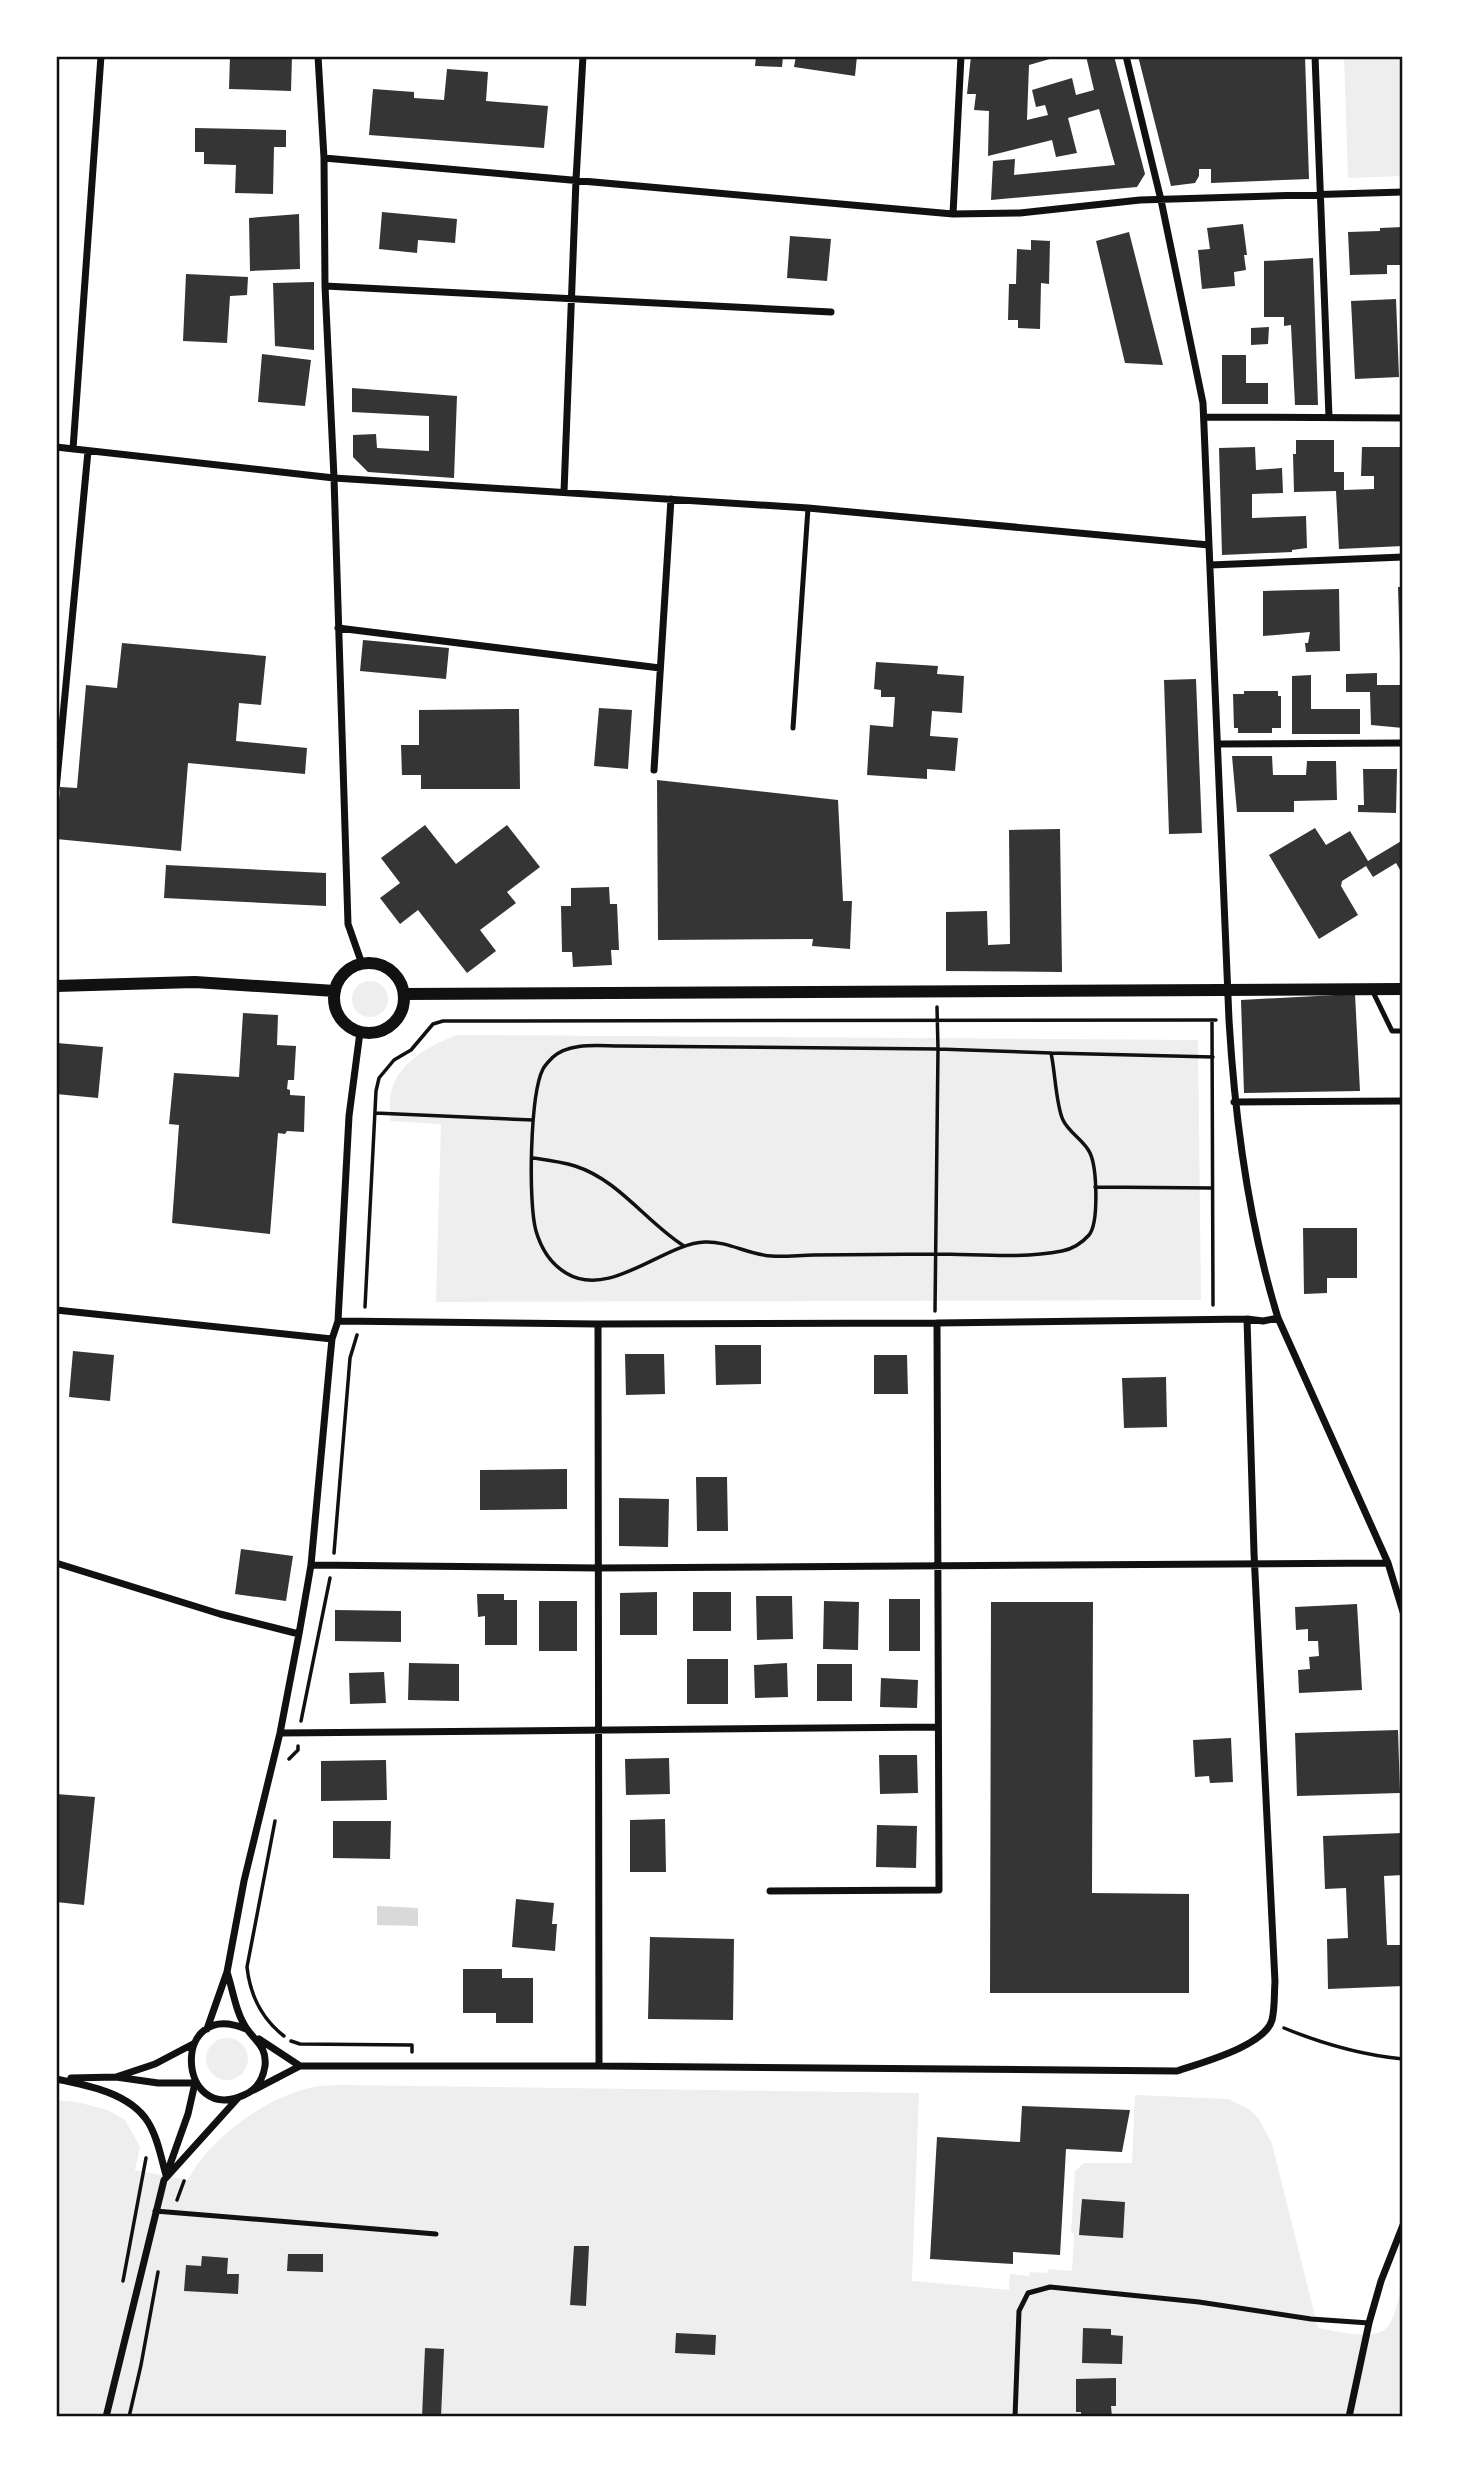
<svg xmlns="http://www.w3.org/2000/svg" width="1459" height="2473" font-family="'Noto Sans',sans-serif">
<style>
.green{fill:#eee}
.water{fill:#d9d9d9}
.building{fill:#353535}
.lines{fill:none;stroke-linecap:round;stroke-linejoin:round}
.path{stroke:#111;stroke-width:3.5}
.service{stroke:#111;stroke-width:5}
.minor{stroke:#111;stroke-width:7}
.tertiary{stroke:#111;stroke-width:12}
.neatline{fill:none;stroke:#111;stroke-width:2.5}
</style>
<rect width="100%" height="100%" fill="#fff"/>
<!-- green -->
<path class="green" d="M1403,56V176L1348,178L1344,57Z
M352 999a18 18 0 1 1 36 0a18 18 0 1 1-36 0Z
M457,1035L1198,1040L1201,1300L436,1302L441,1124L390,1121C390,1112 389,1102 391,1093C397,1062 431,1045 457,1035Z
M206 2059a21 21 0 1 1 42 0a21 21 0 1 1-42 0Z
M341,2085L919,2093L912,2281L1009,2290L1010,2274L1029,2276L1030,2272L1047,2273L1048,2269L1072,2271L1074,2234L1071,2233L1075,2171L1084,2163H1132L1135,2095L1228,2099L1249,2109L1259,2119L1272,2144L1318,2328C1336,2331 1380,2344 1390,2323C1397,2311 1399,2295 1403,2281V2417H91L56,2414V2100L77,2102L108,2110L125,2120L140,2147L135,2170L188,2180C210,2138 267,2096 314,2087C322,2085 332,2086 341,2085Z"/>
<!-- water -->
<path class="water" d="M377,1906L418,1908V1926L377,1925Z"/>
<!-- building -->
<path class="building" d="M230,56H292L291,91L229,89Z
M756,56H783L782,67L755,66Z
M796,56H857L855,76L794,67Z
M971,56H1060L1029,65L1027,120L1048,115L1045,105L1036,107L1032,90L1072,78L1076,95L1094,90L1086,56H1114L1145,174L1137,187L991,200L993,161L1015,159L1014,175L1115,165L1099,109L1068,118L1077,153L1056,157L1052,140L988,156L989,111L974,110L976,94H967Z
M1138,56H1305L1309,179L1211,183V169H1199V176L1195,183L1171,186Z
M447,69L488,72L486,101L548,106L544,148L369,135L373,89L414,92V98L444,100Z
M195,128L286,130V147H274L273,194L235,193L236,165L204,164V152H195Z
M382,212L457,219L455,243L418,240L417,253L379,249Z
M299,214L300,269L250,271L249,218Z
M1243,224L1247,255H1244L1246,270L1234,272L1235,286L1202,289L1198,250L1210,249L1207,228Z
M1403,227V265H1387V274L1350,275L1348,232L1380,231V228Z
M1129,232L1163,365L1125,363L1096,241Z
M790,236L831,239L827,281L787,278Z
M1031,240L1050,241L1049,284L1041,283L1040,329L1018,328V320H1008L1009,284H1016L1017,249L1031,250Z
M1313,258L1318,405H1295L1291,325L1284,326V317H1264V261Z
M186,274L248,277L247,295L230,296L227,343L183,341Z
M314,282V350L275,346L273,283Z
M1396,299L1399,377L1355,379L1351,301Z
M1269,327L1268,344L1251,345V328Z
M262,354L311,360L305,406L258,402Z
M1222,355H1246V383H1268V404H1222Z
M352,388L457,396L454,478L368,472L353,457V435L376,434L377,448L429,451V416L352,412Z
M1296,440H1334V472H1344V490L1374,489V476H1361L1362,447H1403V546L1339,549L1336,491L1294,492L1293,454H1296Z
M1255,447L1256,470L1282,468L1283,493L1252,494V518L1306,516L1307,548L1292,550V552L1222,555L1219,448Z
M1398,587H1403V655H1400Z
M1339,589L1340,651L1306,652L1305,643H1308L1310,632L1263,636V591Z
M363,640L449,648L446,679L360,671Z
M122,643L266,656L261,705L239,703L236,741L307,748L305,774L188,763L181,851L56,839L60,787L77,788L86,685L117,688Z
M876,662L938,666L937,674L964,676L962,713L932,711L930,736L958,738L955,771L927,769V779L867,775L870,725L893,727L895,697H881V690L874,689Z
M1377,673V685H1400V673H1403V728L1371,725L1370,692H1346V674Z
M1311,675V709H1360V734H1292V676Z
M1196,679L1202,833L1169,834L1164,680Z
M1244,691H1278V696H1281V728H1272V733H1238V728H1234L1233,694H1244Z
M599,708L632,710L628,769L594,766Z
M519,709L520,789H421V775H402L401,745H419V710Z
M1232,756H1272L1273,775H1306L1307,761H1336L1337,800L1294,801V812H1237Z
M1363,769H1397L1396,813L1358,812V805H1364Z
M657,780L838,800L843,901H852L850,949L812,946L813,939L658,940Z
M425,825L456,864L507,825L540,867L507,892L516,903L480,930L496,951L467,973L418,910L400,924L380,898L400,883L381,858Z
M1315,828L1326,845L1350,831L1368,861L1403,840V875L1396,863L1373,877L1366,866L1342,881L1341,886L1358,915L1319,939L1269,855Z
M1060,829L1062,972L946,971V912L987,911L988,945L1010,944L1009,830Z
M166,865L326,873V906L164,898Z
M609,887L610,904H617L619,950H611L612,965L573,967L572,952H562L561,906H571V888Z
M1355,994L1360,1091L1244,1093L1241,1000Z
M243,1013L278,1015L277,1045L296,1046L294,1080H288L287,1089L290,1090V1095L305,1096L304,1132L287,1131L285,1134L278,1133L270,1234L172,1223L179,1125L169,1124L174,1073L239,1077Z
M57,1043L103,1047L98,1098L56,1094Z
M1303,1228H1357V1278H1327V1293L1304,1294Z
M715,1345H761V1384L716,1385Z
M73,1351L114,1355L110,1401L69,1397Z
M625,1354H664L665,1394L626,1395Z
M874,1355H907L908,1394H874Z
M1166,1377L1167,1427L1124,1428L1122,1378Z
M567,1469V1509L480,1510V1470Z
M696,1477H727L728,1531H697Z
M619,1498L669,1499L668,1547L619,1546Z
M241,1549L293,1556L286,1601L235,1594Z
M657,1592V1635H620V1593Z
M693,1592H731V1631H693Z
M477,1594H504V1600H517V1645H485V1616L478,1617Z
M756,1596H792L793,1639L757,1640Z
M889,1599H920V1651H889Z
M539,1601H577V1651H539Z
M824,1601L859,1602L858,1650L823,1649Z
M991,1602H1093L1092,1893L1189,1894V1993H990Z
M1357,1604L1362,1690L1299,1693L1298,1670L1310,1669L1309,1657L1319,1656L1318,1641H1308V1629L1296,1630L1295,1607Z
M335,1610L401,1611V1642L335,1641Z
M687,1659H728V1704H687Z
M409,1663L459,1664V1701L408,1700Z
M787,1663L788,1697L755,1698L754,1665Z
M817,1664H852V1701H817Z
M384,1672L386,1703L350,1704L349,1673Z
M881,1678L918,1680L917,1708L880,1707Z
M1398,1730L1400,1793L1297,1796L1295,1733Z
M1231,1738L1233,1782L1210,1783L1209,1776L1195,1777L1193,1740Z
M879,1755H917L918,1793L880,1794Z
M669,1758L670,1794L626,1795L625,1759Z
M386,1760L387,1800L321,1801V1761Z
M56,1794L95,1797L84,1905L56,1902Z
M665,1819L666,1872H630V1820Z
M333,1821H391L390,1859L333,1858Z
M877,1825L917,1826L916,1868L876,1867Z
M1403,1833V1875L1384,1876L1387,1945H1403V1986L1328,1989L1327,1939L1348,1938L1346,1888L1325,1889L1323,1836Z
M516,1899L554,1903L552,1924H557L555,1951L512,1947Z
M650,1937L734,1939L733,2020L648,2019Z
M463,1969H502V1978H533V2023H496V2013H463Z
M1022,2106L1130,2110L1122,2152L1066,2149L1060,2255L1013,2252V2264L930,2259L937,2137L1020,2142Z
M1082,2199L1125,2202L1123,2238L1079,2235Z
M574,2246H589L586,2306L570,2305Z
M288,2254H323V2272L287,2271Z
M202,2256L228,2258L227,2274H239L238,2294L184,2291L186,2265L201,2266Z
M1083,2328L1111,2329V2335L1123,2336L1122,2364L1082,2363Z
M676,2333L716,2335L715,2355L675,2353Z
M425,2348L444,2349L441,2417H422Z
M1116,2378V2406H1111L1112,2417H1081V2412H1076V2379Z"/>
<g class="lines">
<!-- path -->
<path class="path" d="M1212,1020L1213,1305
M1051,1053L1213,1057
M375,1113L533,1120
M533,1158C547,1160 562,1162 575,1166C619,1180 646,1222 684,1246
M1095,1187L1212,1188
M365,1307L376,1091L379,1078L394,1060L411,1050L433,1024L443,1021L1216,1020
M935,1311L938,1049L1051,1053C1055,1070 1056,1106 1063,1120C1069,1133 1084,1140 1090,1153C1097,1168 1099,1223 1089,1235C1082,1243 1072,1249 1062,1251C1021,1259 977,1254 936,1254C895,1254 855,1255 814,1255C800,1255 786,1257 772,1256C749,1255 728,1241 705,1242C664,1243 610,1300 566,1273C551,1264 541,1248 536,1231C528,1203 530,1094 543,1069C545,1065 550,1060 553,1057C570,1042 599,1046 620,1046L938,1049L937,1007
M334,1553L350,1358L357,1335
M301,1721L330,1578
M289,1759L298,1750V1746
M275,1821L247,1967C250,1995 261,2018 284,2036
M1284,2028C1323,2044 1361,2055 1403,2059
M291,2041L300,2044L412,2045V2052
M177,2200L184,2181
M123,2281L146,2158
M129,2417L141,2365L158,2272"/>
<!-- service -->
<path class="service" d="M793,728L808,508
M1373,992L1392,1031H1403
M155,2211L436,2234
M1015,2417L1019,2311L1028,2293L1050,2287L1199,2302L1311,2319L1369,2323"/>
<!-- minor -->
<path class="minor" d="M318,56L324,158L325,286L334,478L348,924L362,964
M1126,56L1161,200L1203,403L1229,1020C1235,1121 1248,1221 1278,1318L1388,1563L1403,1612
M1315,56L1329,417
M324,158L953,214L1020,213L1140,200L1403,192
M953,214L961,56
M325,286L831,312
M1204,417L1403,418
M56,447L334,478L808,508L1209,545
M73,449L101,56
M564,492L576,180L583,56
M1210,565L1403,557
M338,628L660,668
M1218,744L1403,743
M654,770L671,499
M56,790L88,451
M1234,1102L1403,1101
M56,1310L332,1339
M338,1321L598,1324L937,1323L1247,1319L1263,1321L1278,1318
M598,1324C598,1571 600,1818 599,2066
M56,1563L220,1614L299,1634
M311,1565L598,1568L1388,1563
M280,1733L938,1727
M770,1891L939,1890L937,1323
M227,1972C233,1990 236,2014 247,2029C256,2042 267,2047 265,2066C263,2079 256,2090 244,2095C177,2126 170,1997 246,2029
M207,2029L227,1972L244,1881L280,1733L299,1634L311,1565L330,1359L332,1339L338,1321L349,1116L360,1032
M259,2039L300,2066
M116,2077L158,2083H195L188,2114L167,2173
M71,2078L116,2077L155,2064L193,2044
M56,2079C87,2085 130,2093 148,2122C158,2138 161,2158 166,2175
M254,2090L300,2066H599L1177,2071C1200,2063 1265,2046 1272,2020C1275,2008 1274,1994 1275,1982L1254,1553L1247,1319
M106,2417L164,2180L238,2098
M1349,2417L1369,2323L1381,2281L1403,2225"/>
<!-- tertiary -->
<path class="tertiary" d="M334 998a35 35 0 1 1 70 0a35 35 0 1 1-70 0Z
M56,986L195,982L335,991
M404,994L1403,989"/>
</g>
<!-- border -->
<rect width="1459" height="2473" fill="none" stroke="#ffffff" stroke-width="116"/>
<rect x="58" y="58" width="1343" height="2357" class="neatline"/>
</svg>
